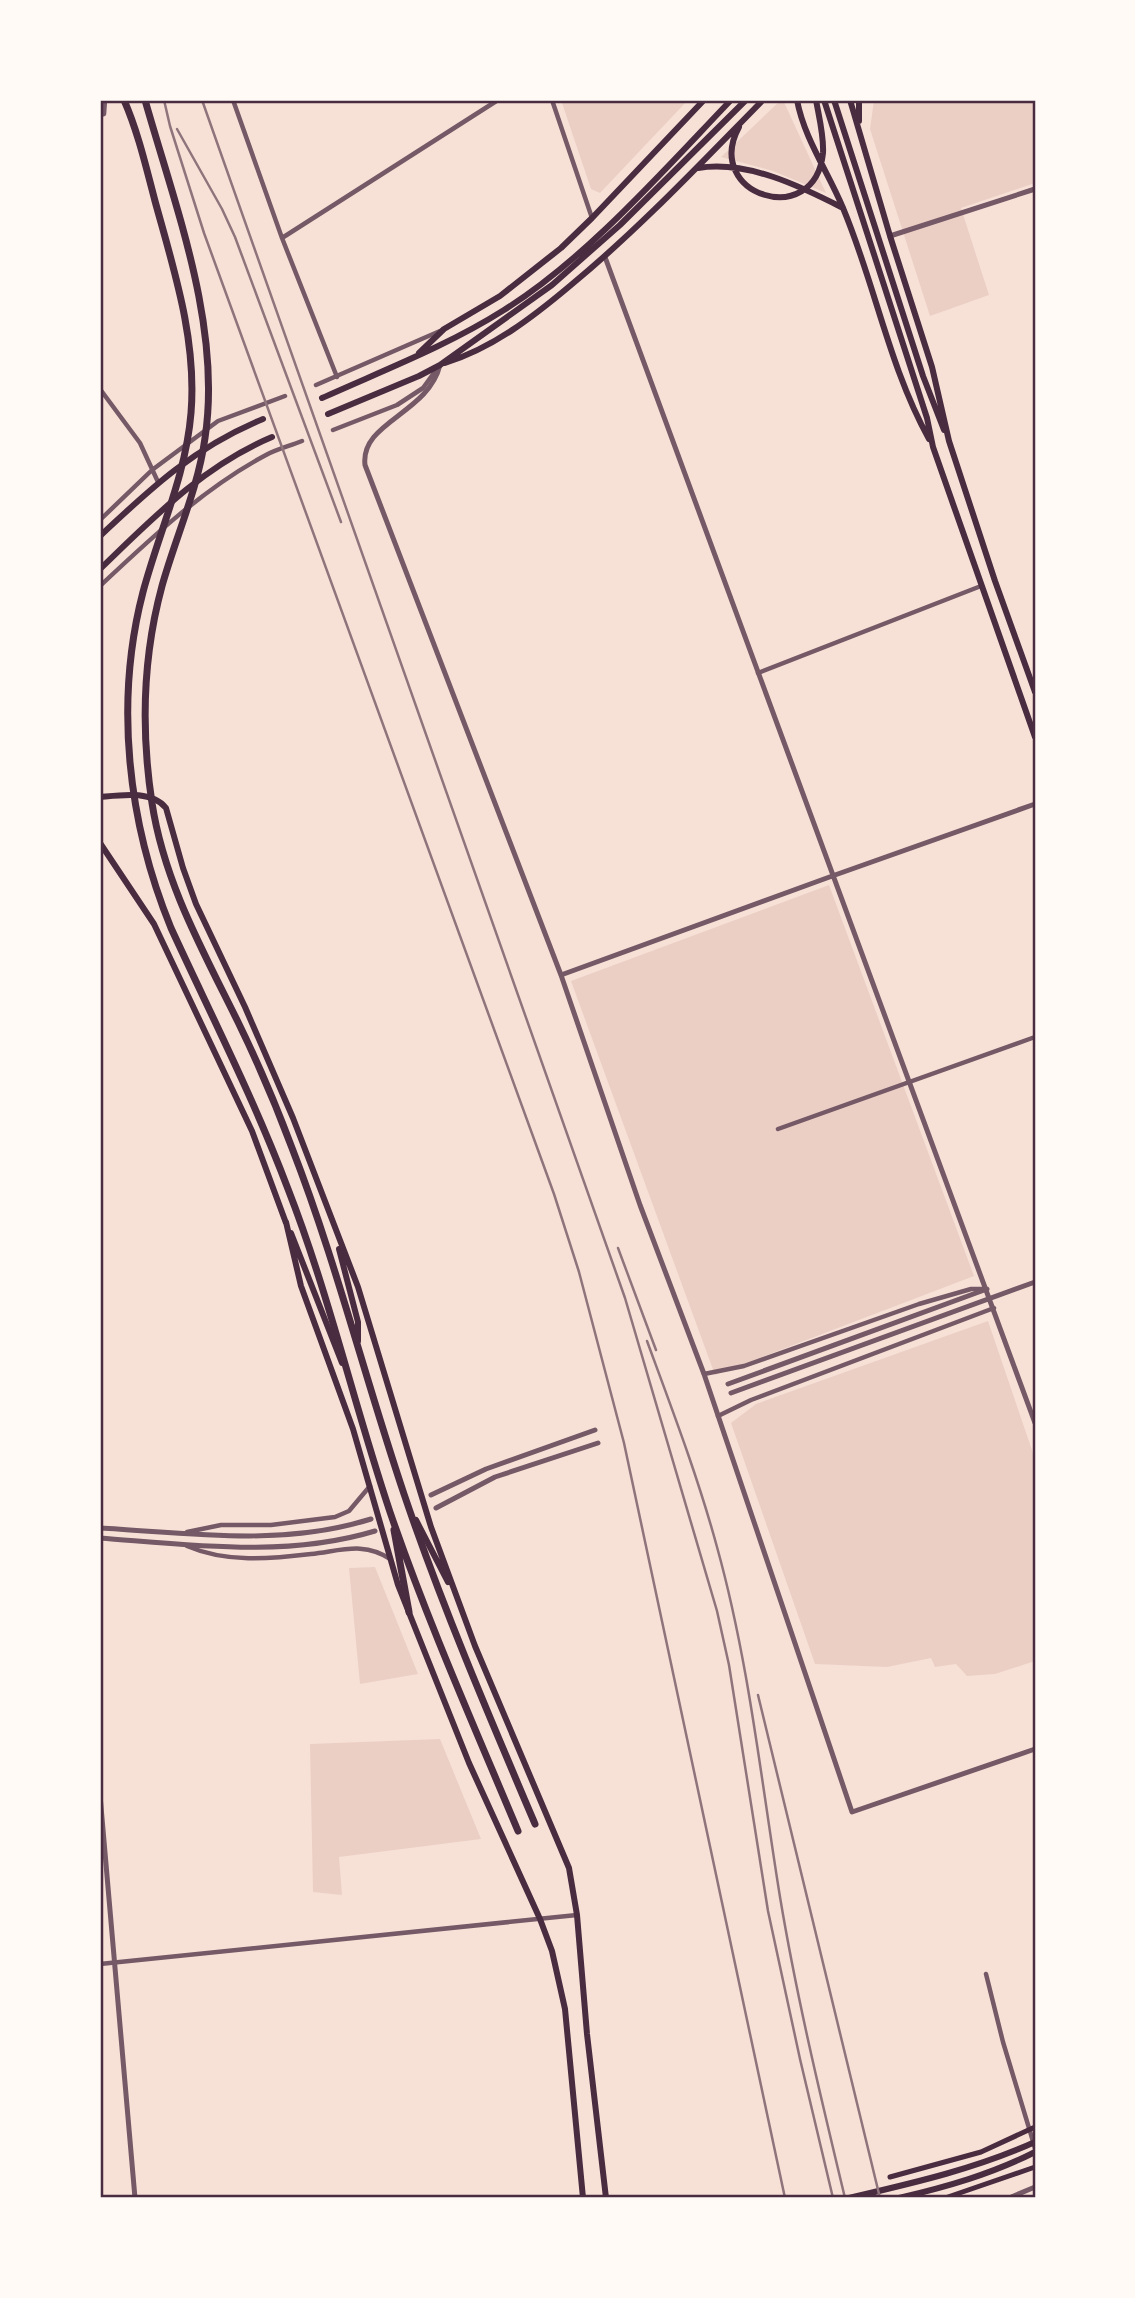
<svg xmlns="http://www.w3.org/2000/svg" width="1135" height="2298" font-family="Inter,sans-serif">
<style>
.green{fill:#ebcfc5}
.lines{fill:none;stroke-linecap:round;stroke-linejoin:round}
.minor{stroke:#755966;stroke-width:4.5}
.tertiary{stroke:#755966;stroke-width:5}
.secondary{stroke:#4a2c40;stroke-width:5}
.primary{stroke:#4a2c40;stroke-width:6}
.trunk{stroke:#4a2c40;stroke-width:7}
.rail{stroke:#8f747c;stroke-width:2.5}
.neatline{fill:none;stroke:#4a2c40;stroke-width:2.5}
</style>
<rect width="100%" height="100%" fill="#f7e1d7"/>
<!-- green -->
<path class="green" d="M561,100H688L600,193L591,189Z
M781,100H783L826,193L773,171L721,157Z
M874,100H1035V183L961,208L989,295L930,316L870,129Z
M829,885L974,1276L715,1375L571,981Z
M988,1321L1035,1459V1661L995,1674L967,1676L956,1664L935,1667L931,1658L887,1667L815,1664L731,1423L756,1404Z
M375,1567L418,1674L360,1684L349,1568Z
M440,1739L481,1839L339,1857L342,1895L313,1892L310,1744Z"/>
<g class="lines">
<!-- minor -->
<path class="minor" d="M233,100L282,238L337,377
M552,100L592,218
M100,115L104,114L105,100
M282,238L498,100
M316,385L440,331
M100,389L140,443L158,482
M333,430L397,405L423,388L436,370
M100,520L152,470L218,421L285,396
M100,586C150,539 204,488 266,455C277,449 290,446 302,441
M758,673L981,586
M778,1129L1035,1037
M704,1374L744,1366L919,1304L971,1289H983
M718,1416L751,1400L994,1308
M187,1532L221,1525H271L335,1517L349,1511L370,1486
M187,1546C226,1563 270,1559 311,1554C340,1551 364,1541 390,1559
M100,1964L577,1915
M986,1974L1003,2042L1035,2148"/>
<!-- tertiary -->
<path class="tertiary" d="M890,236L1035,189
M605,257L1035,1423
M440,365C428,414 360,422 365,465L561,975L640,1205L704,1374L852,1812L1035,1749
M561,975L835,875L1035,804
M728,1384L987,1289
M731,1393L1035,1282
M431,1495L486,1469L595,1430
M436,1508L495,1477L598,1443
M100,1528C191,1533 283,1547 371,1519
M100,1538C191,1545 286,1558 375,1531
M100,1795L135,2198
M1009,2198L1035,2187"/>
<!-- secondary -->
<path class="secondary" d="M890,2177L981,2152L1035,2127
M945,2198L1035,2167"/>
<!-- primary -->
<path class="primary" d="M797,100C804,138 828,172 843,208C875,284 889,367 929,439
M824,100L927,418L933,447L1035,737
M834,100L923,376L944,430
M850,100L890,236L932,367L949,441L995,581L1035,692
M859,121V100
M739,127C702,195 815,231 823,153C824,136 819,117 816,100
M698,168C747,160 800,186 843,208
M419,353L444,329L500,296L561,248L592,218L704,100
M445,363C493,348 533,317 571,285C640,228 701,163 763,100
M322,398C384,370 447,346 504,310C586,259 664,170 731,100
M328,414L419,376L440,365L552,285L620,225L746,100
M100,536C152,487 195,447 263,419
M100,569C153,518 203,466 272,437
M100,797C121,795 152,790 166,808L183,868L196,904L245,1007L293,1118L358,1287L431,1527L475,1646L569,1868L577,1915L587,2034L606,2198
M100,843L154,924L252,1131L286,1223
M286,1222L301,1286L353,1429L398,1585L469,1763L540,1919L552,1951L565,2009L583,2198
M291,1233L342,1363
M339,1249L358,1322V1341
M416,1520L448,1582
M849,2198C913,2183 975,2169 1035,2142
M899,2198C946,2187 992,2174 1035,2152"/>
<!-- trunk -->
<path class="trunk" d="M124,100C138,132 146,167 155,201C174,270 197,340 191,413C186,475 159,532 143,592C114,703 128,823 171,928C211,1015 254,1099 288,1189C329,1294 354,1405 390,1512C427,1620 474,1726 518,1831
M145,100C175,206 222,327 205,438C198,489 176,536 162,586C143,656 141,731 152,803C164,882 203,951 238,1022C258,1063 276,1105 292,1148C336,1261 365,1379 404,1494C442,1606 489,1716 535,1824
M394,1530L409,1612"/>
<!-- rail -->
<path class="rail" d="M164,100L170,126L204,233L554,1194L579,1272L624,1443L785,2198
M202,100L625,1298L717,1611L729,1665L768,1911L800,2059L833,2198
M177,129L222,209L235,237L341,522
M618,1248L656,1350
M647,1341C672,1409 698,1477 717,1547C749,1662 761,1780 780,1897C797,1999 821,2098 845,2198
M758,1695L880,2198"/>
</g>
<!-- border -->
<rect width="1135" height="2298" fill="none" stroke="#fffaf5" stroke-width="203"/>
<rect x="102" y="102" width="932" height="2094" class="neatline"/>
</svg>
